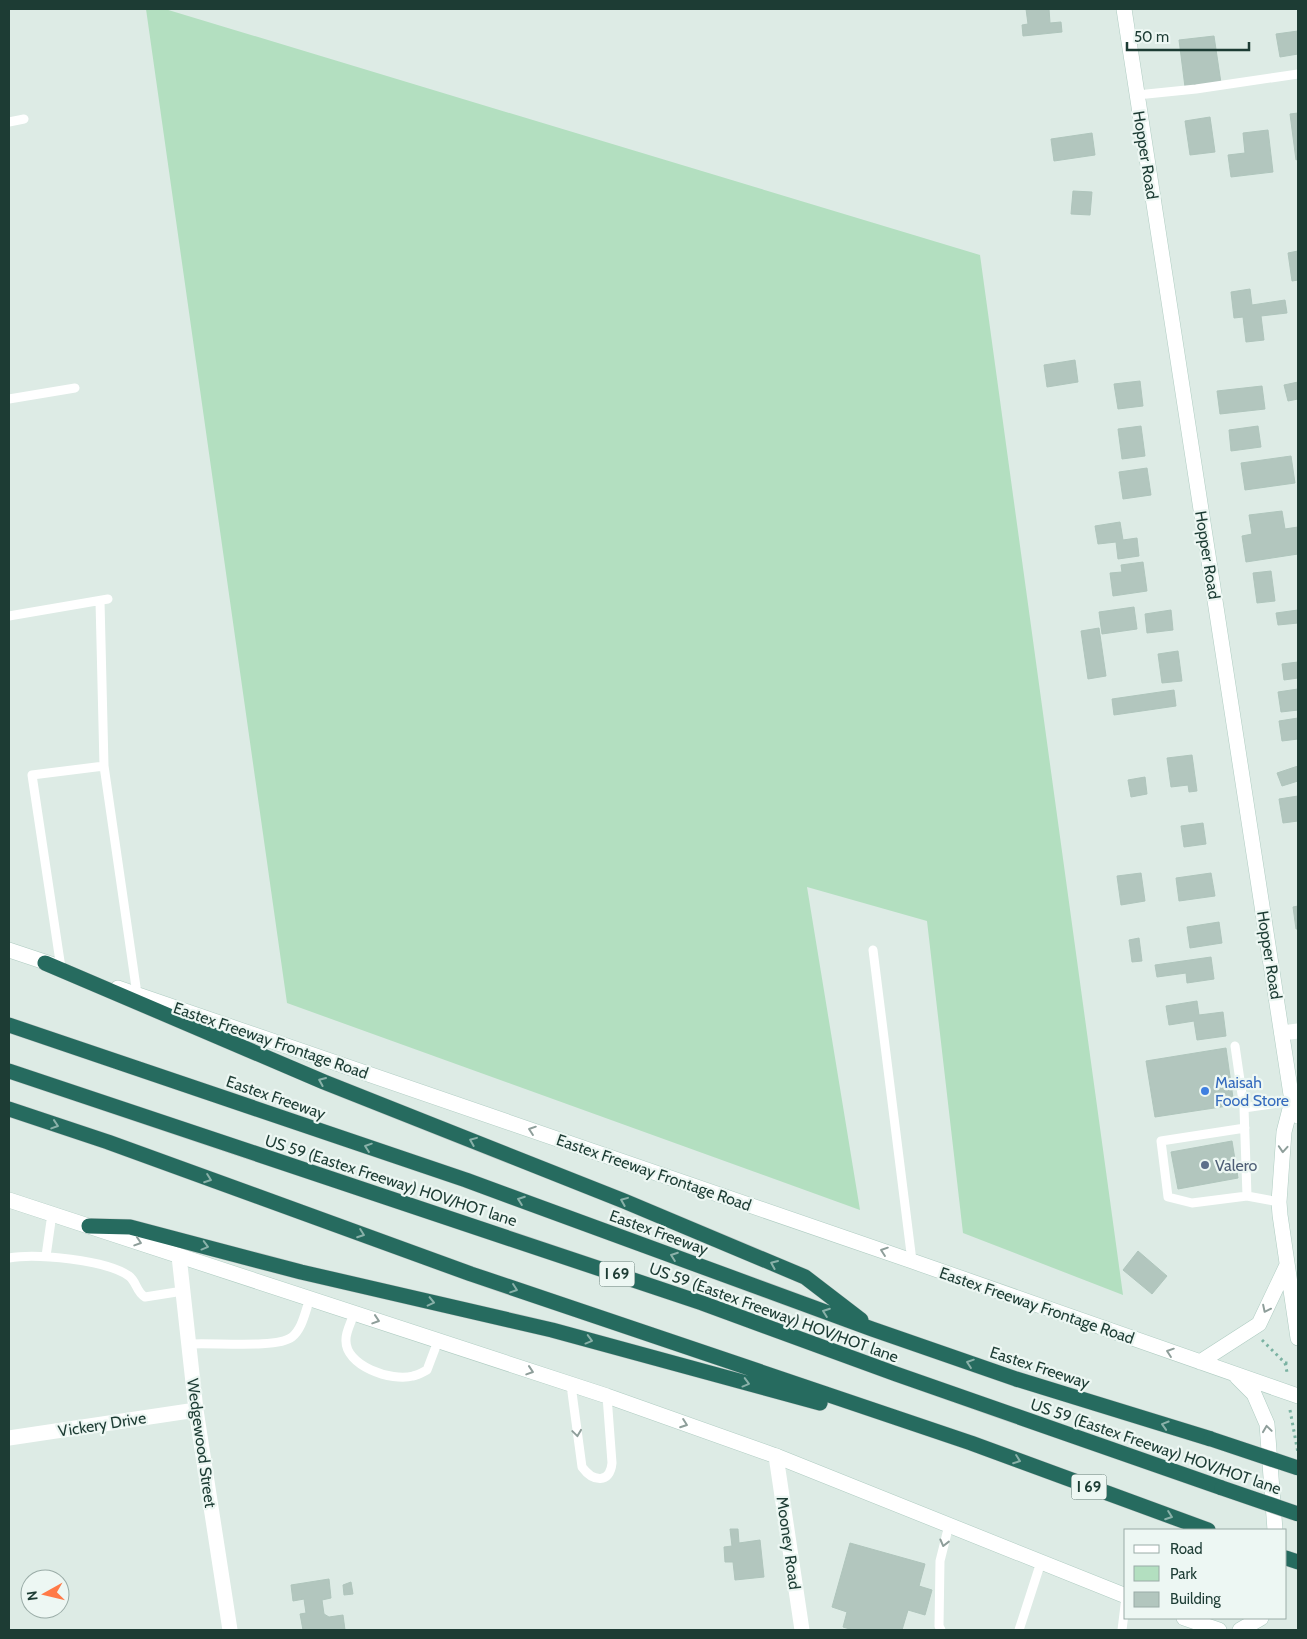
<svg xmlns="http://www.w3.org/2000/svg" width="1307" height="1639" font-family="Cabin,sans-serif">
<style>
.green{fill:#b3dfc0}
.building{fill:#b2c6be;stroke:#afc5bc}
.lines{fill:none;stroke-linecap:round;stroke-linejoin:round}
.secondary-casing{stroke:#afccc2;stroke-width:16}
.highway-casing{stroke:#c0c8c6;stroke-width:16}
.path{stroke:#7ab2a2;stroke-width:3;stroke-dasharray:2.5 4;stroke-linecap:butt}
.lane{stroke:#fff;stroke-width:9}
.street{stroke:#fff;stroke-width:15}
.secondary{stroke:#fff;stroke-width:15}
.highway{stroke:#266b5f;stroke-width:15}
.highway-bridge-casing{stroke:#c0c8c6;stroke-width:16;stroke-linecap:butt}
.highway-bridge{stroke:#266b5f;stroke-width:15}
.oneway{stroke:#8ab1a9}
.oneway2{stroke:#8e9e9a}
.shop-dot{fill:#3f7fe0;stroke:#edf7f3;stroke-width:2}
.service-dot{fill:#5c6f8a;stroke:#edf7f3;stroke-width:2}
.labels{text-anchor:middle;stroke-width:4.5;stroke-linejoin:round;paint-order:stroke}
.shield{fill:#edf7f3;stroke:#5b746d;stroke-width:1}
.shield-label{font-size:15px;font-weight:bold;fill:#1d3c34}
.street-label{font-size:16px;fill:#1d3c34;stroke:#edf7f3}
.shop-label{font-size:16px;fill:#366cbe;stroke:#edf7f3;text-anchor:start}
.service-label{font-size:16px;fill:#4e5e75;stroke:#edf7f3;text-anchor:start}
</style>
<rect width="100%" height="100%" fill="#ddebe5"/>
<!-- green -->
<path class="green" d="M146,9H165L980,255L1123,1295L963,1233L927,921L807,887L860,1210L287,1003Z"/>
<!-- building -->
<path class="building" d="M1026,9H1049L1050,23L1061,22L1062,32L1023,36L1022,25L1028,24Z
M1298,31V54L1280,57L1276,34Z
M1214,36L1221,83L1185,87L1179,40Z
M1298,113V159L1296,160L1290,114Z
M1210,117L1215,152L1190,155L1185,121Z
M1268,130L1273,172L1231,177L1228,155L1245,153L1243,133Z
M1092,133L1095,155L1054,161L1051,139Z
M1073,191L1092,192L1090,215L1071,214Z
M1298,251V280L1292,281L1288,253Z
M1250,289L1252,305L1285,300L1287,313L1261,316L1264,340L1246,342L1243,317L1234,318L1231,292Z
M1075,360L1078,382L1047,387L1044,365Z
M1140,381L1143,406L1118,409L1114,384Z
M1298,382V399L1288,401L1284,385Z
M1262,386L1265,409L1220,414L1217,391Z
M1141,426L1145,456L1122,459L1118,429Z
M1258,426L1261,447L1231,451L1229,430Z
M1291,456L1295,483L1245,490L1241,463Z
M1147,468L1151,495L1123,499L1119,472Z
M1282,511L1285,529L1298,527V554L1246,562L1242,536L1252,534L1249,515Z
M1120,522L1123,540L1137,538L1139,556L1118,559L1116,542L1098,544L1095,526Z
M1143,562L1147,591L1113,596L1110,573L1122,572L1121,565Z
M1271,571L1275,601L1257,603L1253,573Z
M1134,607L1137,629L1102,634L1099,612Z
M1171,610L1173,630L1147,633L1145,614Z
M1298,610V623L1278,625L1276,613Z
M1099,628L1106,676L1088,679L1081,631Z
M1178,651L1182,681L1162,683L1158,654Z
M1298,662V678L1284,680L1282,664Z
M1298,689V710L1281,712L1278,692Z
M1174,690L1176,706L1114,715L1112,699Z
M1298,718V739L1282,741L1279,721Z
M1192,755L1197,791L1189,792L1188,785L1171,787L1167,758Z
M1298,766V781L1282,786L1277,773Z
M1145,777L1147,794L1131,797L1128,780Z
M1298,796V821L1283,823L1279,799Z
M1203,823L1206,844L1184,847L1181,826Z
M1141,873L1145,901L1121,905L1117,876Z
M1211,873L1215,896L1179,901L1176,878Z
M1298,906V929H1296L1293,907Z
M1219,922L1222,943L1190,948L1187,927Z
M1139,938L1142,961L1132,962L1129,940Z
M1211,957L1214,979L1187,983L1186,973L1157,977L1155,965Z
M1197,1001L1199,1015L1223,1012L1226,1036L1197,1040L1194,1021L1169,1025L1166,1006Z
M1226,1048L1234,1105L1155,1117L1146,1061Z
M1232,1141L1238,1178L1178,1189L1171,1152Z
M1138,1251L1167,1276L1152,1294L1123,1270Z
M730,1529H738L739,1543L760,1540L764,1577L735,1580L733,1562H725L724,1547L732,1546Z
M850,1543L925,1564L919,1586L932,1590L925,1615L908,1610L902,1630H853L843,1627L847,1612L832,1607Z
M329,1579L331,1598L322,1600L324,1614L329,1617L343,1615L345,1630H303L300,1614L306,1613L304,1599L293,1601L291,1585Z
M351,1582L353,1594L344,1595L343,1585Z"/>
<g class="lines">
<defs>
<path id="secondary" d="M1124,9L1292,1101L1298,1116
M9,950L57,966
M118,988L912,1261L1298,1396
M1292,1101L1284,1132L1279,1202L1280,1215L1298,1338
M9,1200L607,1396L776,1456L1126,1596
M1200,1362L1259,1324L1287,1265
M1237,1377L1254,1394L1267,1424L1275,1530
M1184,1618L1219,1630
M1240,1630L1261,1618"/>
<path id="highway" d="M45,963L324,1082L624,1201L805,1277L861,1320
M9,1025L466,1180L872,1329L1016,1379L1211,1439
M9,1071L702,1303L896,1374L1222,1488
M9,1109L108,1142L471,1274L971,1443L1208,1530
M89,1226L130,1227L301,1272L552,1330L820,1403
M1286,1558L1298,1562"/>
</defs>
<!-- secondary casing -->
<use href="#secondary" class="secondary-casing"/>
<!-- highway casing -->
<use href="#highway" class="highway-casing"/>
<!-- path -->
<path class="path" d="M1262,1340L1285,1363L1287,1372
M1285,1363H1291
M1290,1410L1298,1453"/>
<!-- lane -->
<path class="lane" d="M1137,95L1196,89L1298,74
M9,122L24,119
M9,399L75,388
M100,601L104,766
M9,616L108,599
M873,950L912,1261
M61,968L32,775L104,766L137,994
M1235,1046L1244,1108
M1245,1128L1161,1141L1168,1197L1192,1203L1247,1196
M1279,1202L1247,1196L1244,1108L1292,1101
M46,1256L52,1214
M9,1258C36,1253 107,1260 129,1276C137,1282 136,1292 145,1297L183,1291
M354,1313C352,1321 346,1331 346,1339C344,1366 392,1382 413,1376C418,1375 423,1372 427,1370L438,1341
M189,1344C211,1342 277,1349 292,1337C303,1328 305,1311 310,1299
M571,1385L582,1467C593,1482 610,1484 612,1463L607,1396
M941,1630L939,1626L940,1561L949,1525
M1019,1630L1041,1562
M1122,1630L1126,1597"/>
<!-- street -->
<path class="street" d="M1282,1033L1298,1031
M179,1256L196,1410L230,1630
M9,1438L196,1410
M776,1456L802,1630"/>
<!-- secondary -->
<use href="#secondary" class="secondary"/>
<!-- highway -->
<use href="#highway" class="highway"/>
<defs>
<path id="highway-bridge" d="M1211,1439L1298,1468
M1222,1488L1298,1514"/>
</defs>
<!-- highway-bridge casing -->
<use href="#highway-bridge" class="highway-bridge-casing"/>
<!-- highway-bridge -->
<use href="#highway-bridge" class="highway-bridge"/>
</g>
<!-- one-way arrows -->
<defs><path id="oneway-chevron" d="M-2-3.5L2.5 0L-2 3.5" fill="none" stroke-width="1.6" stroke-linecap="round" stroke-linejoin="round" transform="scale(1.25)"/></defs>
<g class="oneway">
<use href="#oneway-chevron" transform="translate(322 1081) rotate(-157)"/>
<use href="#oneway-chevron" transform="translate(55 1125) rotate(18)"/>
<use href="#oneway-chevron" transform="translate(473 1141) rotate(-158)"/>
<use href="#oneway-chevron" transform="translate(368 1147) rotate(-161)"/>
<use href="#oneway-chevron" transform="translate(208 1179) rotate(20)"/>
<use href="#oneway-chevron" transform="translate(521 1200) rotate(-160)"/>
<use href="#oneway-chevron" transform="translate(624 1201) rotate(-158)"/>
<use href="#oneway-chevron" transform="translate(361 1234) rotate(20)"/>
<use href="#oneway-chevron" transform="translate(205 1246) rotate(15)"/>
<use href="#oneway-chevron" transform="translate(674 1256) rotate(-160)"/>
<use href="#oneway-chevron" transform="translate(774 1264) rotate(-157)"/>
<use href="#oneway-chevron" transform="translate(514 1289) rotate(19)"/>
<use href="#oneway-chevron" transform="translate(431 1302) rotate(13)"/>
<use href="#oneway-chevron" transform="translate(826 1312) rotate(-160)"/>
<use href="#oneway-chevron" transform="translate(589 1340) rotate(15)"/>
<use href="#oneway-chevron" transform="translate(970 1363) rotate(-161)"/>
<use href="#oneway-chevron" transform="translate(746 1383) rotate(15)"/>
<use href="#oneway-chevron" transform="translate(1165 1425) rotate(-163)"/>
<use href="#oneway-chevron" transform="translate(1017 1460) rotate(20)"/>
<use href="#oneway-chevron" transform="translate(1169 1516) rotate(20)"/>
</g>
<g class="oneway2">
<use href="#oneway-chevron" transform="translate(532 1130) rotate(-161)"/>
<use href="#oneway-chevron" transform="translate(1283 1149) rotate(94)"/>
<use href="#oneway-chevron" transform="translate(138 1242) rotate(18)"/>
<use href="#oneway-chevron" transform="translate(884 1251) rotate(-161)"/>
<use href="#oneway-chevron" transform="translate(1266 1309) rotate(116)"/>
<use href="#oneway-chevron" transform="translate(376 1320) rotate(18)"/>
<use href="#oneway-chevron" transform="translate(1170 1352) rotate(-161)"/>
<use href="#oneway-chevron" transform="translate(530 1371) rotate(18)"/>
<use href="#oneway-chevron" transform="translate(684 1424) rotate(20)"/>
<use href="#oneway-chevron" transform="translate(1267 1429) rotate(-98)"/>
<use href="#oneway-chevron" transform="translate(577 1433) rotate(82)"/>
<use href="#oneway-chevron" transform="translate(944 1543) rotate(104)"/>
</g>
<!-- markers -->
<circle class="shop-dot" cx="1205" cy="1091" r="5"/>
<circle class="service-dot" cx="1205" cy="1165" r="5"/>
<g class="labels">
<!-- shield labels -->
<g class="shield">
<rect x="599.5" y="1261.5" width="35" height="25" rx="4"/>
<rect x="1071.5" y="1474.5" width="35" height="25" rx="4"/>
</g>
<g class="shield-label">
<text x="617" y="1279">I 69</text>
<text x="1089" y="1492">I 69</text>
</g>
<!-- street labels -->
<g class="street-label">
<text transform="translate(1146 155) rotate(81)" y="6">Hopper Road</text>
<text transform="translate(1208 555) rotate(81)" y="6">Hopper Road</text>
<text transform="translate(1270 955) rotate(81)" y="6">Hopper Road</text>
<text transform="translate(271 1040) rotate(19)" y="6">Eastex Freeway Frontage Road</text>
<text transform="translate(276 1097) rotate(19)" y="6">Eastex Freeway</text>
<text transform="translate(654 1172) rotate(19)" y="6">Eastex Freeway Frontage Road</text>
<text transform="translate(391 1180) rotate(18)" y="6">US 59 (Eastex Freeway) HOV/HOT lane</text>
<text transform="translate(659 1232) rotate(20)" y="6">Eastex Freeway</text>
<text transform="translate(1037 1305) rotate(19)" y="6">Eastex Freeway Frontage Road</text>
<text transform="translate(774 1312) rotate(20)" y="6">US 59 (Eastex Freeway) HOV/HOT lane</text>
<text transform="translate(1040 1367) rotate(18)" y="6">Eastex Freeway</text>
<text transform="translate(102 1424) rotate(-9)" y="6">Vickery Drive</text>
<text transform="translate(202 1443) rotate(82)" y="6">Wedgewood Street</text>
<text transform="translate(1156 1446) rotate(19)" y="6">US 59 (Eastex Freeway) HOV/HOT lane</text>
<text transform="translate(789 1543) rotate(82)" y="6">Mooney Road</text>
</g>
<!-- shop labels -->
<g class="shop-label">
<text x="1215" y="1088">Maisah<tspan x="1215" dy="18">Food Store</tspan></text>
</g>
<!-- service labels -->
<g class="service-label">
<text x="1215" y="1171">Valero</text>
</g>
</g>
<!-- border -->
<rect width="1307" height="1639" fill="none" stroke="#1d3c34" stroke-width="20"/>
<!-- legend -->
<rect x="1124" y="1529" width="162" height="90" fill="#edf7f3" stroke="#9aaca7"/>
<rect x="1134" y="1545" width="25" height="8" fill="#ffffff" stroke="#9aaca7"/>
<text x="1170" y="1554" font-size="15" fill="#1d3c34">Road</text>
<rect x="1134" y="1566" width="25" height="15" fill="#b3dfc0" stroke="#9aaca7"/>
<text x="1170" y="1579" font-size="15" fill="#1d3c34">Park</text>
<rect x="1134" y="1592" width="25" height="15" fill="#b2c6be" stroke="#9aaca7"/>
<text x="1170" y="1604" font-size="15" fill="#1d3c34">Building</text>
<!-- north arrow -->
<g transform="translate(45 1594) rotate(262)"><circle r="24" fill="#edf7f3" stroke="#9aaca7"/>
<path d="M0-4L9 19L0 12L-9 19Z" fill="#ff7a47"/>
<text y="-8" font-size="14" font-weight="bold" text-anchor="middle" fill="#1d3c34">N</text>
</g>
<!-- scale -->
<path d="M1127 42v8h122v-8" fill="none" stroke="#1d3c34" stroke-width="2.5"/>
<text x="1134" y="42" font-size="15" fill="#1d3c34" stroke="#edf7f3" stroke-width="4" paint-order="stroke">50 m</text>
</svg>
